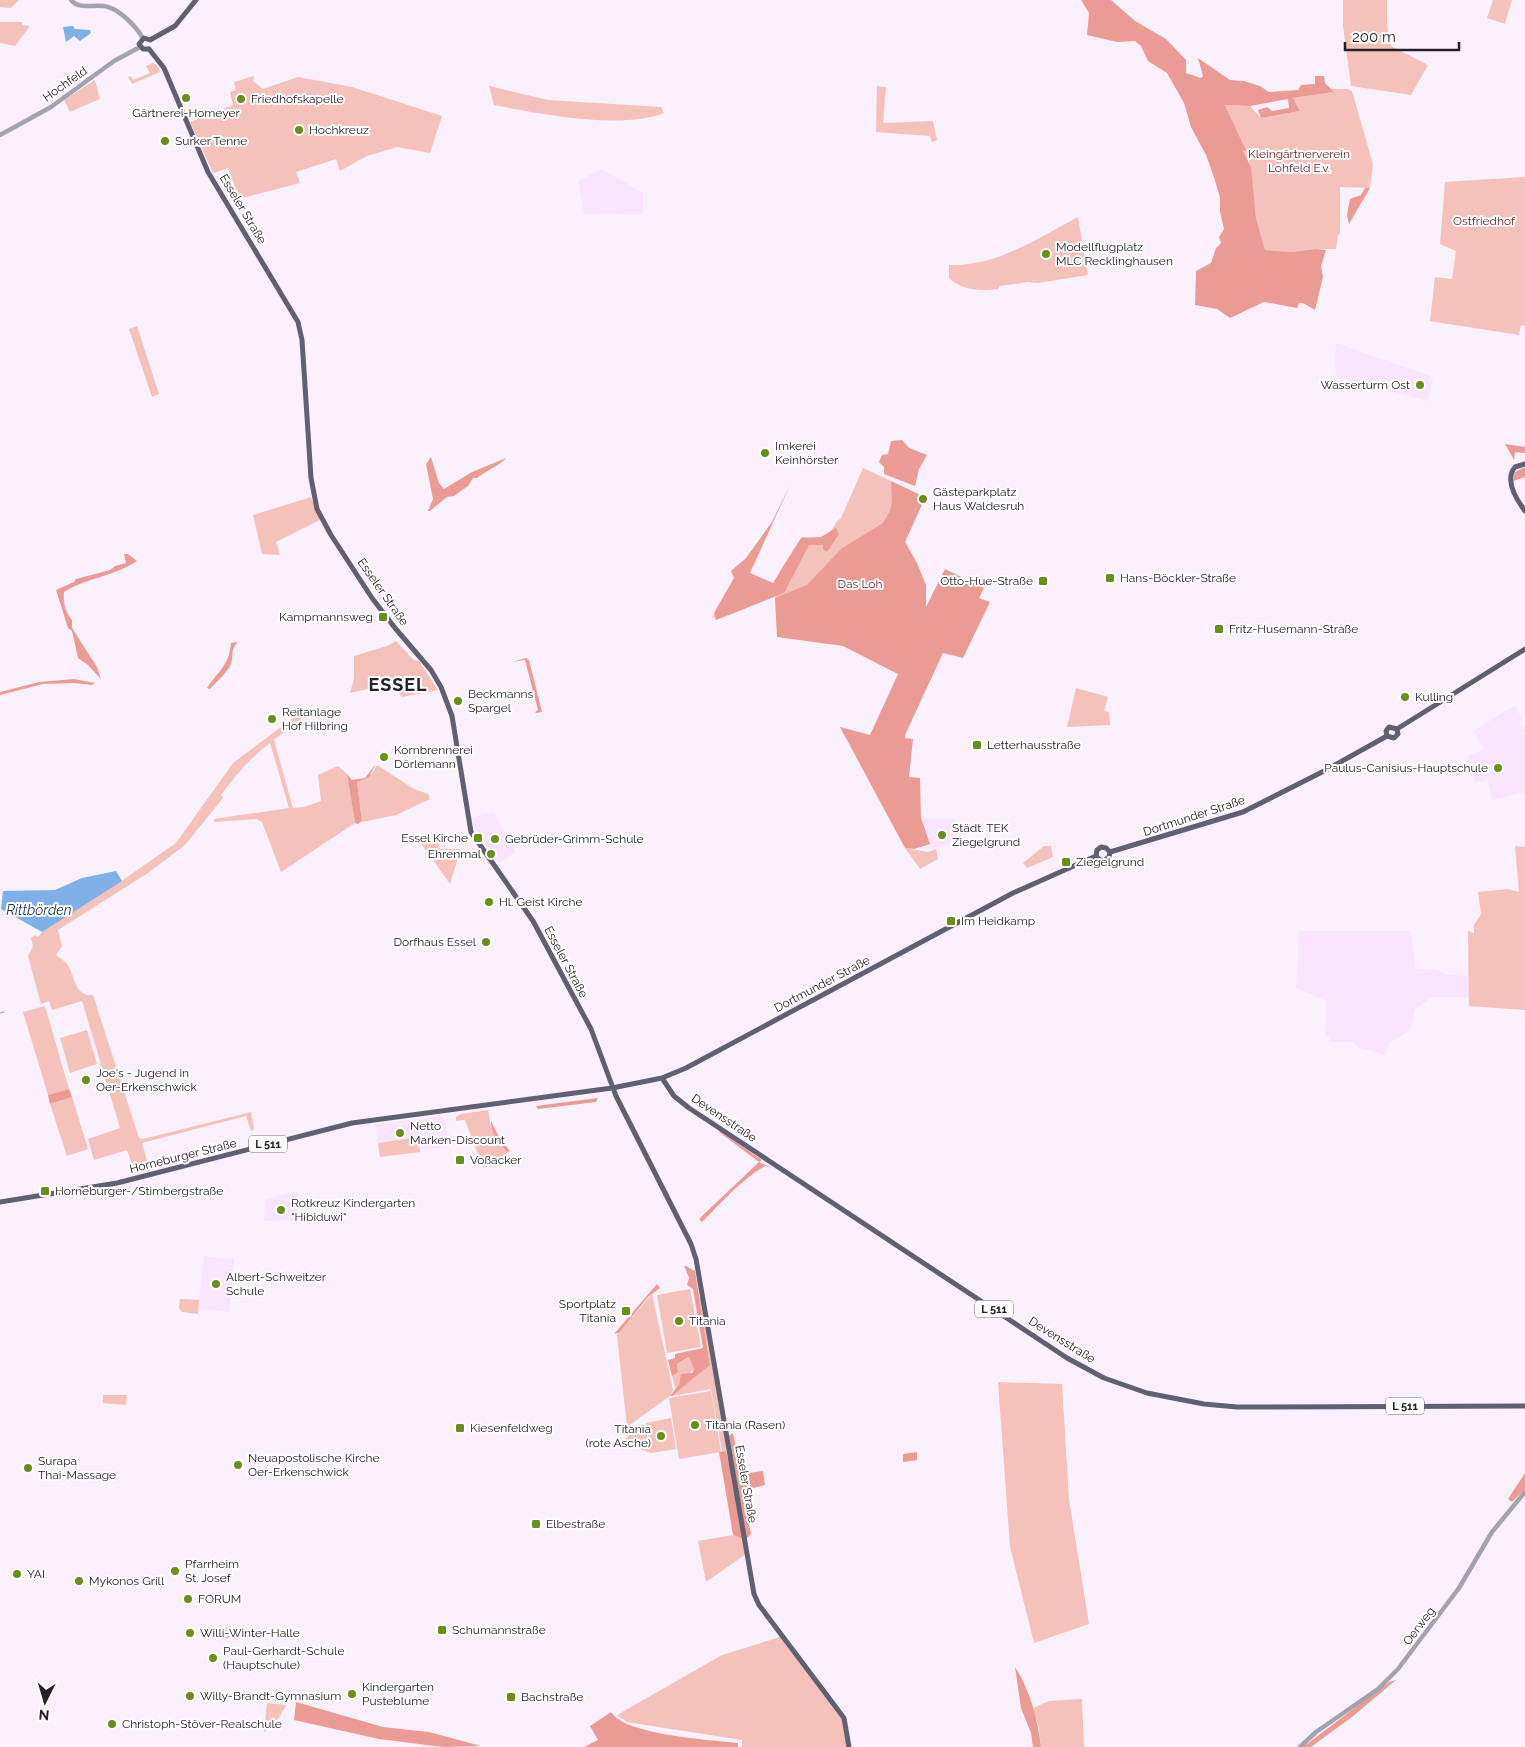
<svg xmlns="http://www.w3.org/2000/svg" width="1525" height="1747" font-family="Raleway,sans-serif">
<style>
.built{fill:#f8e5fd}
.green{fill:#f5c1bb}
.forest{fill:#ea9c94}
.water{fill:#7fb1e8}
.lines{fill:none;stroke-linecap:round;stroke-linejoin:round}
.stream{stroke:#7fb1e8;stroke-width:1}
.minor{stroke:#a3a3ae;stroke-width:4.5}
.major{stroke:#606073;stroke-width:5}
.poi-dot{fill:#698e19;stroke:#fff;stroke-width:2}
.labels{text-anchor:middle;stroke-width:4;stroke-linejoin:round;paint-order:stroke}
.shield{fill:#fff;stroke:#676368;stroke-width:1}
.shield-label{font-size:11px;font-weight:bold;fill:#262028}
.street-label{font-size:12px;fill:#262028;stroke:#fff}
.poi-label{font-size:12px;fill:#262028;stroke:#fff;text-anchor:start}
.park-label{font-size:12px;fill:#721616;stroke:#fff}
.water-label{font-size:14px;font-style:italic;fill:#103458;stroke:#fff}
.district-label{font-size:18px;font-weight:bold;letter-spacing:1px;fill:#262028;stroke:#fff}
</style>
<rect width="100%" height="100%" fill="#fbf0fe"/>
<!-- built -->
<path class="built" d="M602,169L643,193V215L584,214L578,181Z
M1336,343L1433,377L1428,401L1337,378L1335,367Z
M1515,705L1522,719L1519,723L1525,730V792L1492,800L1488,780L1475,783L1468,756L1484,749L1473,731Z
M494,812L515,852L499,864L476,830L472,818Z
M921,818L955,819L958,837L936,849H931Z
M1299,931H1411L1416,969H1437L1447,975L1470,976V997H1435L1428,1000L1415,1009L1411,1030L1389,1043L1385,1055L1357,1047L1354,1042H1332L1325,1034L1326,1001L1296,988Z
M442,1116L446,1123L451,1146L419,1150L417,1137L378,1143L375,1124Z
M297,1191V1220L264,1221L265,1199Z
M204,1256L234,1259L229,1312L198,1309Z"/>
<!-- green -->
<path class="green" d="M0,0H19L11,8L0,7Z
M1343,0H1387V25L1391,46L1428,65L1411,95L1351,86L1343,26Z
M1493,0H1512L1505,24L1487,18Z
M0,22H22V25L30,26L15,46L0,43Z
M153,63L158,66L160,72L132,84L128,77L131,76L133,80L150,73L146,66Z
M254,76L253,81L263,89L298,77L352,87L442,116L430,153L397,147L367,156L340,171L336,159L296,172L300,183L243,198L241,193L238,194L228,168L213,173L190,122L233,105L230,92L236,90L234,82Z
M95,80L100,99L70,112L64,100Z
M489,86L548,100L661,107L664,113C621,130 539,114 494,105Z
M877,86L886,87L883,123L933,121L937,140L932,142L930,136L876,132Z
M1330,89H1348L1352,91L1373,164L1370,188L1340,187V234L1338,235L1336,249H1316L1291,252L1265,250L1256,218L1249,160H1246L1243,150L1244,146L1225,105L1250,106L1261,118L1300,111L1293,98L1333,92Z
M1525,177V326L1521,325L1519,335L1430,321L1435,277L1452,279L1456,251L1440,244L1445,182Z
M1078,217L1088,275L1038,283L1028,282L999,286V289C982,291 962,291 949,278V265C996,267 1038,238 1078,217Z
M137,326L159,394L152,397L129,329Z
M863,468L917,493L905,542L921,575L843,646L777,631L775,596L732,614L712,618L741,569L774,585L783,566L802,537C814,539 826,539 833,528C836,524 836,521 841,518Z
M311,497L320,520L276,542L280,555L262,554L253,515Z
M396,641L414,660L419,661L438,690L402,697L391,684L350,693L354,679V656L387,646Z
M1076,688L1108,697L1104,711L1109,712L1110,725L1067,727Z
M301,712L304,716L274,740L293,808L304,807L321,801L318,775L338,766L347,774L355,823L281,872L262,822L256,819L214,822V819L289,808L270,743C250,758 236,775 221,795L223,798L185,845L148,873L58,930L62,946L56,955C59,958 64,960 66,963C76,974 73,997 93,995L139,1138L143,1139L251,1112L254,1129L251,1131L246,1116L142,1143L150,1171L135,1173L127,1150L94,1160L88,1139L120,1128L82,1001L52,1010L49,1001L41,1004L28,956L33,946L31,938L35,935L38,937L47,927L120,882L176,843L233,763Z
M377,765L414,789L428,794L430,799L396,815L362,822L357,782L372,774Z
M442,841L438,844L440,849H459L460,851L450,884L420,842Z
M1044,846H1051L1053,857L1027,868L1023,863Z
M1515,846L1525,847V1010L1469,1006L1468,931L1474,933V925L1481,914L1478,892L1508,889L1519,892Z
M905,848L928,852L936,849L938,859L920,869Z
M45,1006L69,1089L48,1095L23,1012Z
M87,1030L97,1064L70,1073L60,1038Z
M72,1097L88,1149L67,1156L50,1104Z
M488,1110L491,1126L498,1142L507,1152V1164L483,1167L465,1120L456,1121V1117L461,1114Z
M418,1137L420,1152L380,1157L378,1143Z
M690,1289L701,1347L667,1353L657,1295Z
M652,1294L673,1390L670,1396L627,1427L617,1335Z
M699,1298L701,1299L727,1451H722L711,1389L672,1396L710,1365Z
M180,1299L199,1300L198,1314L182,1312L179,1308Z
M690,1357L694,1369L675,1388L672,1375L678,1372L677,1364Z
M998,1382L1062,1384L1069,1499L1089,1624L1034,1643L1010,1547Z
M711,1391L721,1452L679,1459L669,1398Z
M103,1395H127L126,1405L103,1403Z
M671,1418L676,1449L651,1453L623,1443L636,1425L644,1424L650,1446L646,1423Z
M733,1535L743,1539L746,1554L706,1582L698,1541Z
M220.5 1633a5.5 5.5 0 1 1 11 0a5.5 5.5 0 1 1-11 0Z
M780,1637L842,1719L847,1747H742V1740L639,1724L627,1722L617,1715L722,1655Z
M1082,1699L1084,1747H1041L1039,1728L1033,1708L1049,1701Z
M267,1703L286,1705L279,1718L264,1732Z"/>
<!-- forest -->
<path class="forest" d="M1081,0H1111L1135,21L1166,39L1186,60V73L1201,78L1203,76L1198,58L1230,80L1244,81L1260,86L1269,92L1298,90L1301,85L1315,84V76H1324L1325,83L1334,92L1293,98L1300,111L1261,118L1258,110L1267,107L1272,111L1289,108L1288,99L1250,106L1225,105L1244,146L1246,150L1243,151L1251,167L1256,218L1265,250L1291,252L1316,249L1326,250L1321,266L1323,277L1315,310L1303,303H1299L1297,308L1264,302L1230,318L1217,309L1195,305L1196,271L1211,263L1216,248L1221,243L1219,237L1224,229L1220,212V198L1214,177L1206,155L1191,127L1184,103L1167,73L1148,61L1141,46L1135,41L1117,42L1087,35L1089,13Z
M1365,188H1370L1349,224L1347,215L1350,199L1361,195Z
M902,440L909,448L927,455L919,469L915,486L884,474V467L879,462L882,455L888,454L891,441Z
M1505,444L1525,447V453L1515,452L1514,460Z
M431,457L439,483L444,489L472,472L506,458C501,465 485,471 477,478H473L468,486L454,496L447,497L430,511H428L433,499L426,464Z
M1525,467V477L1513,481L1515,472Z
M891,481L924,497L921,501L923,502L921,507L905,542L917,563L926,585V607L945,569L984,588L979,598L990,602L963,658L943,653L905,735V738L913,739L909,777L920,778L921,818L930,844L914,849L905,848L840,727L870,735L898,674L843,646L777,637L775,598L807,585L841,549L883,523L890,511L892,501Z
M791,483L750,573L773,583L801,538L821,537L836,528L839,534L827,552L823,549V545H809L784,593L716,620L714,613L734,578L731,571L746,558L772,522Z
M124,554H128L137,561C115,576 86,578 64,592C63,602 65,612 72,620V628L97,667L101,679L88,665L78,658L72,631L68,628L56,590L74,582L76,579L110,570L115,566L126,563Z
M238,642C230,650 234,654 231,664C227,673 217,681 210,689L207,688C219,670 229,666 231,643Z
M526,658L529,660L542,712L536,713L535,712L538,710L525,660L512,662Z
M74,679L95,683L92,685L74,683L43,684L0,695V692L39,682Z
M376,764L369,777L357,782L362,821L358,824L355,823L347,774L352,780L365,778Z
M69,1089L72,1097L50,1104L48,1095Z
M598,1098L596,1102L538,1109L536,1106Z
M491,1121L499,1137L510,1151L507,1152C500,1144 490,1132 491,1121Z
M720,1131L762,1160L759,1162L772,1168L765,1166C741,1180 722,1202 702,1222L699,1219L759,1162L719,1132Z
M684,1265L695,1271L710,1365L672,1396H670L679,1384L681,1374L692,1373L694,1369L689,1357L677,1364L678,1372L672,1376L668,1360L675,1358V1354L703,1348L693,1289L687,1285L689,1278Z
M657,1284L660,1288L648,1297L619,1333L614,1334Z
M733,1433L741,1474L763,1471L765,1485L742,1491L751,1534L745,1540L733,1535L719,1452L726,1451L728,1459H732L728,1436Z
M917,1452V1460L903,1462V1454Z
M1525,1473V1489L1512,1502L1508,1499Z
M1015,1667C1030,1690 1038,1720 1041,1747H1033L1031,1733L1021,1708Z
M1396,1680L1352,1717L1311,1747H1303L1389,1682Z
M296,1702L383,1727L429,1732L481,1746L443,1747L379,1739L294,1720Z
M611,1712C625,1735 711,1740 738,1743V1747H584L598,1740L590,1726Z"/>
<!-- water -->
<path class="water" d="M73,26L75,29L90,30L91,33L80,41L74,36L66,42L63,27Z
M116,871L122,881L42,932L1,909L3,891L55,890L82,878Z"/>
<g class="lines">
<!-- stream -->
<path class="stream" d="M0,1013L4,1012"/>
<!-- minor -->
<path class="minor" d="M71,0C80,11 96,3 108,7C120,10 138,28 143,39
M0,135L51,107L114,61L140,47
M1300,1747L1316,1732L1378,1689L1398,1669L1459,1588L1492,1532L1525,1492"/>
<!-- major -->
<path class="major" d="M150,40L175,26L196,0
M149,49L164,68L208,172L298,322L302,340L311,478L317,509L331,535L372,598L395,628L431,670L441,687L452,716L471,832L533,921L591,1029L616,1096L691,1244L696,1259L754,1594L759,1605L844,1718L849,1747
M149,49H143L139,44L144,38L150,40
M1525,464L1515,467C1504,480 1516,499 1525,511
M1397,729L1525,649
M1387,736L1386,731L1389,727L1397,729
M1110,852L1243,812L1326,770L1387,736L1394,738L1398,734L1397,729
M1096,856L1100,860L1104,861L1109,857L1110,852
M1096,856L1097,850L1101,847L1106,848L1110,852
M662,1078L674,1096L689,1108L1067,1358L1104,1378L1147,1393L1204,1404L1237,1407L1525,1406
M0,1202L117,1183L352,1123L612,1088L662,1078L686,1068L1013,893L1096,856"/>
</g>
<!-- markers -->
<g class="poi-dot">
<circle cx="186" cy="98" r="5"/>
<circle cx="241" cy="99" r="5"/>
<circle cx="299" cy="130" r="5"/>
<circle cx="165" cy="141" r="5"/>
<circle cx="1046" cy="254" r="5"/>
<circle cx="1420" cy="385" r="5"/>
<circle cx="765" cy="453" r="5"/>
<circle cx="923" cy="499" r="5"/>
<rect x="1105" y="573" width="10" height="10" rx="2.5"/>
<rect x="1038" y="576" width="10" height="10" rx="2.5"/>
<rect x="378" y="612" width="10" height="10" rx="2.5"/>
<rect x="1214" y="624" width="10" height="10" rx="2.5"/>
<circle cx="1405" cy="697" r="5"/>
<circle cx="458" cy="701" r="5"/>
<circle cx="272" cy="719" r="5"/>
<rect x="972" y="740" width="10" height="10" rx="2.5"/>
<circle cx="384" cy="757" r="5"/>
<circle cx="1498" cy="768" r="5"/>
<circle cx="942" cy="835" r="5"/>
<rect x="473" y="833" width="10" height="10" rx="2.5"/>
<circle cx="495" cy="839" r="5"/>
<circle cx="491" cy="854" r="5"/>
<rect x="1061" y="857" width="10" height="10" rx="2.5"/>
<circle cx="489" cy="902" r="5"/>
<rect x="946" y="916" width="10" height="10" rx="2.5"/>
<circle cx="486" cy="942" r="5"/>
<circle cx="86" cy="1080" r="5"/>
<circle cx="400" cy="1133" r="5"/>
<rect x="455" y="1155" width="10" height="10" rx="2.5"/>
<rect x="40" y="1186" width="10" height="10" rx="2.5"/>
<circle cx="281" cy="1210" r="5"/>
<circle cx="216" cy="1284" r="5"/>
<rect x="621" y="1306" width="10" height="10" rx="2.5"/>
<circle cx="679" cy="1321" r="5"/>
<circle cx="695" cy="1425" r="5"/>
<rect x="455" y="1423" width="10" height="10" rx="2.5"/>
<circle cx="661" cy="1436" r="5"/>
<circle cx="238" cy="1465" r="5"/>
<circle cx="28" cy="1468" r="5"/>
<rect x="531" y="1519" width="10" height="10" rx="2.5"/>
<circle cx="175" cy="1571" r="5"/>
<circle cx="17" cy="1574" r="5"/>
<circle cx="79" cy="1581" r="5"/>
<circle cx="188" cy="1599" r="5"/>
<rect x="437" y="1625" width="10" height="10" rx="2.5"/>
<circle cx="190" cy="1633" r="5"/>
<circle cx="213" cy="1658" r="5"/>
<circle cx="352" cy="1694" r="5"/>
<circle cx="190" cy="1696" r="5"/>
<rect x="506" y="1692" width="10" height="10" rx="2.5"/>
<circle cx="112" cy="1724" r="5"/>
</g>
<g class="labels">
<!-- shield labels -->
<g class="shield">
<rect x="249" y="1135.5" width="38" height="17" rx="4"/>
<rect x="975" y="1300.5" width="38" height="17" rx="4"/>
<rect x="1386" y="1397.5" width="38" height="17" rx="4"/>
</g>
<g class="shield-label">
<text x="268" y="1148">L 511</text>
<text x="994" y="1313">L 511</text>
<text x="1405" y="1410">L 511</text>
</g>
<!-- street labels -->
<g class="street-label">
<text transform="translate(65 84) rotate(-35)" y="4">Hochfeld</text>
<text transform="translate(243 209) rotate(59)" y="4">Esseler Straße</text>
<text transform="translate(383 592) rotate(55)" y="4">Esseler Straße</text>
<text transform="translate(1194 816) rotate(-18)" y="4">Dortmunder Straße</text>
<text transform="translate(566 962) rotate(62)" y="4">Esseler Straße</text>
<text transform="translate(822 984) rotate(-28)" y="4">Dortmunder Straße</text>
<text transform="translate(724 1118) rotate(34)" y="4">Devensstraße</text>
<text transform="translate(183 1156) rotate(-14)" y="4">Horneburger Straße</text>
<text transform="translate(1062 1340) rotate(32)" y="4">Devensstraße</text>
<text transform="translate(746 1484) rotate(80)" y="4">Esseler Straße</text>
<text transform="translate(1419 1626) rotate(-53)" y="4">Oerweg</text>
</g>
<!-- poi labels -->
<g class="poi-label">
<text x="251" y="103">Friedhofskapelle</text>
<text x="186" y="117" text-anchor="middle">Gärtnerei-Homeyer</text>
<text x="309" y="134">Hochkreuz</text>
<text x="175" y="145">Surker Tenne</text>
<text x="1056" y="251">Modellflugplatz<tspan x="1056" dy="14">MLC Recklinghausen</tspan></text>
<text x="1410" y="389" text-anchor="end">Wasserturm Ost</text>
<text x="775" y="450">Imkerei<tspan x="775" dy="14">Keinhörster</tspan></text>
<text x="933" y="496">Gästeparkplatz<tspan x="933" dy="14">Haus Waldesruh</tspan></text>
<text x="1120" y="582">Hans-Böckler-Straße</text>
<text x="1033" y="585" text-anchor="end">Otto-Hue-Straße</text>
<text x="373" y="621" text-anchor="end">Kampmannsweg</text>
<text x="1229" y="633">Fritz-Husemann-Straße</text>
<text x="468" y="698">Beckmanns<tspan x="468" dy="14">Spargel</tspan></text>
<text x="1415" y="701">Kulling</text>
<text x="282" y="716">Reitanlage<tspan x="282" dy="14">Hof Hilbring</tspan></text>
<text x="987" y="749">Letterhausstraße</text>
<text x="394" y="754">Kornbrennerei<tspan x="394" dy="14">Dörlemann</tspan></text>
<text x="1488" y="772" text-anchor="end">Paulus-Canisius-Hauptschule</text>
<text x="952" y="832">Städt. TEK<tspan x="952" dy="14">Ziegelgrund</tspan></text>
<text x="468" y="842" text-anchor="end">Essel Kirche</text>
<text x="505" y="843">Gebrüder-Grimm-Schule</text>
<text x="481" y="858" text-anchor="end">Ehrenmal</text>
<text x="1076" y="866">Ziegelgrund</text>
<text x="499" y="906">Hl. Geist Kirche</text>
<text x="961" y="925">Im Heidkamp</text>
<text x="476" y="946" text-anchor="end">Dorfhaus Essel</text>
<text x="96" y="1077">Joe's - Jugend in<tspan x="96" dy="14">Oer-Erkenschwick</tspan></text>
<text x="410" y="1130">Netto<tspan x="410" dy="14">Marken-Discount</tspan></text>
<text x="470" y="1164">Voßacker</text>
<text x="55" y="1195">Horneburger-/Stimbergstraße</text>
<text x="291" y="1207">Rotkreuz Kindergarten<tspan x="291" dy="14">"Hibiduwi"</tspan></text>
<text x="226" y="1281">Albert-Schweitzer<tspan x="226" dy="14">Schule</tspan></text>
<text x="616" y="1308" text-anchor="end">Sportplatz<tspan x="616" dy="14">Titania</tspan></text>
<text x="689" y="1325">Titania</text>
<text x="705" y="1429">Titania (Rasen)</text>
<text x="470" y="1432">Kiesenfeldweg</text>
<text x="651" y="1433" text-anchor="end">Titania<tspan x="651" dy="14">(rote Asche)</tspan></text>
<text x="248" y="1462">Neuapostolische Kirche<tspan x="248" dy="14">Oer-Erkenschwick</tspan></text>
<text x="38" y="1465">Surapa<tspan x="38" dy="14">Thai-Massage</tspan></text>
<text x="546" y="1528">Elbestraße</text>
<text x="185" y="1568">Pfarrheim<tspan x="185" dy="14">St. Josef</tspan></text>
<text x="27" y="1578">YAI</text>
<text x="89" y="1585">Mykonos Grill</text>
<text x="198" y="1603">FORUM</text>
<text x="452" y="1634">Schumannstraße</text>
<text x="200" y="1637">Willi-Winter-Halle</text>
<text x="223" y="1655">Paul-Gerhardt-Schule<tspan x="223" dy="14">(Hauptschule)</tspan></text>
<text x="362" y="1691">Kindergarten<tspan x="362" dy="14">Pusteblume</tspan></text>
<text x="200" y="1700">Willy-Brandt-Gymnasium</text>
<text x="521" y="1701">Bachstraße</text>
<text x="122" y="1728">Christoph-Stöver-Realschule</text>
</g>
<!-- park labels -->
<g class="park-label">
<text x="1299" y="158">Kleingärtnerverein<tspan x="1299" dy="14">Lohfeld E.v.</tspan></text>
<text x="1484" y="225">Ostfriedhof</text>
<text x="860" y="588">Das Loh</text>
</g>
<!-- water labels -->
<g class="water-label">
<text x="39" y="915">Rittbörden</text>
</g>
<!-- district labels -->
<g class="district-label">
<text x="398" y="691">ESSEL</text>
</g>
</g>
<!-- north arrow -->
<g transform="translate(45 1702) rotate(185)" stroke="#ffffff" stroke-width="4" paint-order="stroke">
<path d="M0-4L9 19L0 12L-9 19Z" fill="#262028"/>
<text y="-8" font-size="14" font-weight="bold" text-anchor="middle" fill="#262028">N</text>
</g>
<!-- scale -->
<path d="M1345 42v8h114v-8" fill="none" stroke="#262028" stroke-width="2.5"/>
<text x="1352" y="42" font-size="15" fill="#262028" stroke="#ffffff" stroke-width="4" paint-order="stroke">200 m</text>
</svg>
